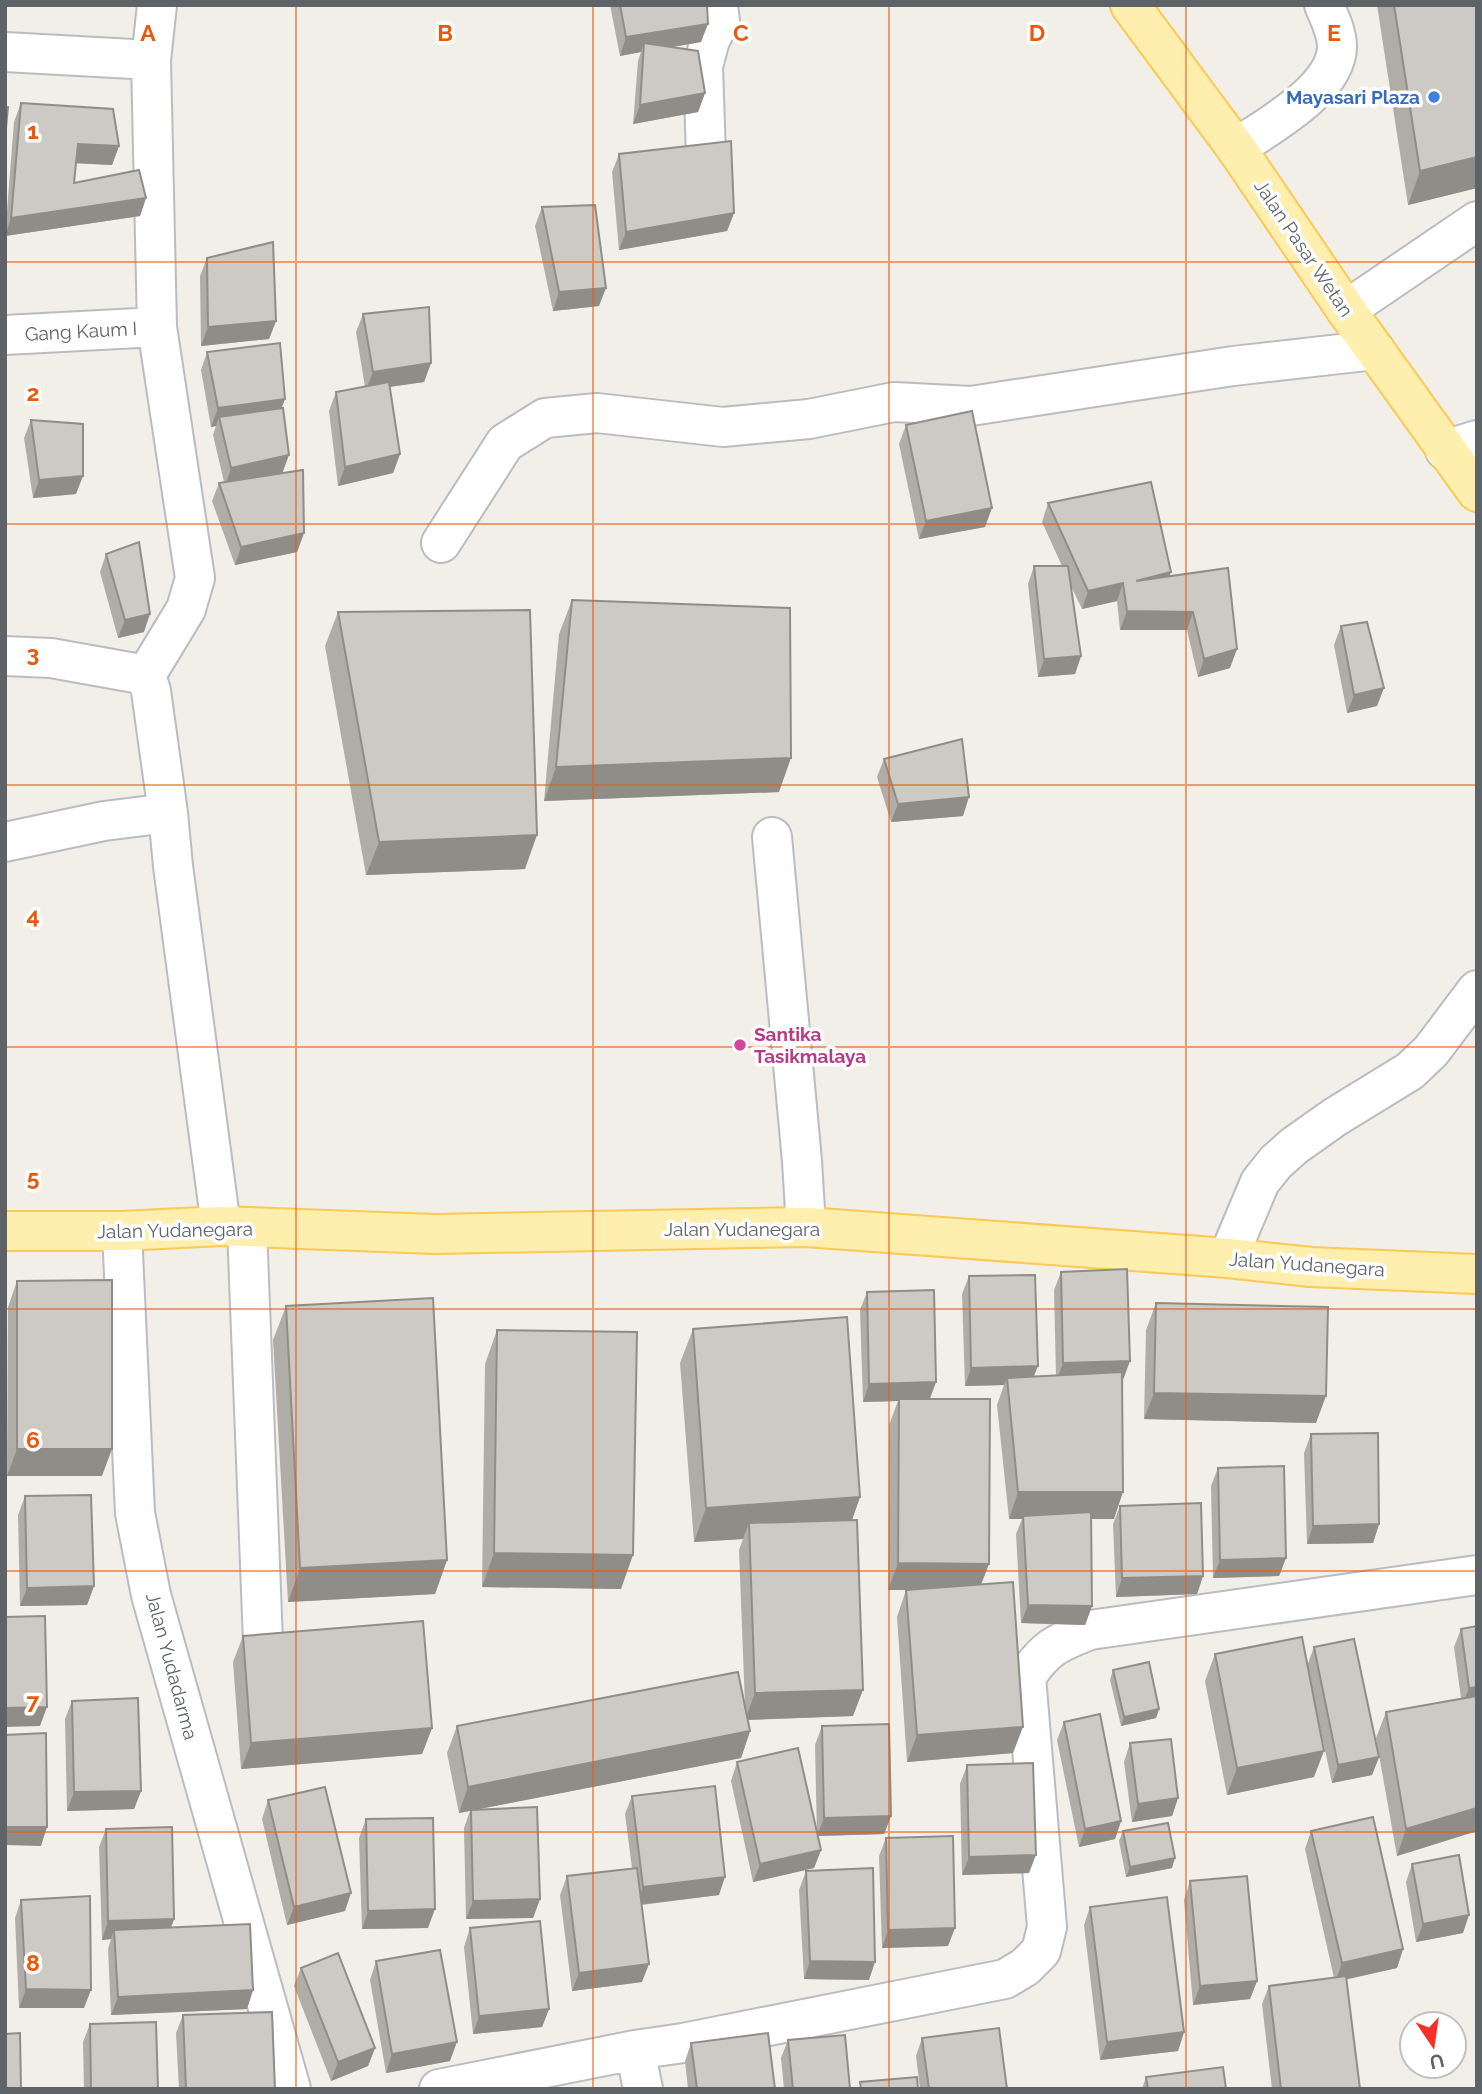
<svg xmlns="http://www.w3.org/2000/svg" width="1482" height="2094" font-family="Raleway,sans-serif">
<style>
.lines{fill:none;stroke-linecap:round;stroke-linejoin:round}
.minor-casing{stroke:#b9bdc1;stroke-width:42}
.major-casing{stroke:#fdc854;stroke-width:42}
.minor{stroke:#fff;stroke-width:38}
.major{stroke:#ffefae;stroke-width:38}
.wall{fill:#b0ada9}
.shaded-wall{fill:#908d89}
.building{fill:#cdc9c4;stroke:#908d89;stroke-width:2}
.grid{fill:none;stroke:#e8590c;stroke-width:2;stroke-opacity:0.55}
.shop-dot{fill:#3f7fe0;stroke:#fff;stroke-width:2.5}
.hotel-dot{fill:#d1479c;stroke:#fff;stroke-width:2.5}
.labels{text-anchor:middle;stroke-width:7;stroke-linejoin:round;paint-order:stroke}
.shop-label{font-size:19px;font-weight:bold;fill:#366cbe;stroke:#fff;text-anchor:end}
.street-label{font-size:19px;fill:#5e6368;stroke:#fff}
.hotel-label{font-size:19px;font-weight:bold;fill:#b23c85;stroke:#fff;text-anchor:start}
.grid-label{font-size:23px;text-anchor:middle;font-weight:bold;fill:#e8590c;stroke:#fff;stroke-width:7;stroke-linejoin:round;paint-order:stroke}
</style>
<rect width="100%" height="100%" fill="#f1efe7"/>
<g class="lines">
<defs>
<path id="minor" d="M5,52L151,60L157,5
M151,60L157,327L195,578L186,609L146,675L151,691L168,813L173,866L221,1226
M1236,148C1268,126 1336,90 1337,47C1337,33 1330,18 1324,5
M706,156L703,66L710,40L720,21L718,5
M1346,310L1477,221
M5,335L157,327
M1445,450L1477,440
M441,543L505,443L545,418L597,413L723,427L809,419L894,402L971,406L1233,366L1375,350
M5,656L51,658L146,675
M772,837L802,1161L806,1227
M5,842L104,821L168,813
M247,1228L263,1642
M122,1231L135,1513L151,1595L291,2089
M1228,1258L1260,1182L1276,1162L1294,1146L1335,1117L1410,1071L1431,1051L1477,990
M635,2050L643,2089
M439,2089L635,2050L683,2043L1005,1979L1025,1967L1041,1951L1047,1927L1026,1677C1046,1647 1057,1643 1090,1630L1477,1575"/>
<path id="major" d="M1130,5L1236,148L1346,310L1477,492
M5,1231H122L221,1226L435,1234L806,1227L1228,1258L1311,1267L1477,1274"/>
</defs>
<!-- minor casing -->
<use href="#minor" class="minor-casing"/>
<!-- major casing -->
<use href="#major" class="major-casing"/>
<!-- minor -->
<use href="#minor" class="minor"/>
<!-- major -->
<use href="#major" class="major"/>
</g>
<!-- wall -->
<path class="wall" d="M610,5H707L701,42L672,47L705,93L698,112L633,124L638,61L641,52L620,56Z
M1377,5H1477V188L1408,205Z
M21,103L119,146L112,165L76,163L74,183L146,198L140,216L5,236L14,122Z
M619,154L734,213L727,231L619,250L612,172Z
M542,207L599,306L553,311L535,226Z
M207,258L276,321L269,339L201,346L200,276Z
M363,314L431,363L424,382L390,387L400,454L393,473L338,486L329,411L336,392L365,387L356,332Z
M207,352L285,399L281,409L282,473L304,533L297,552L235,565L212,501L219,483L224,482L213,435L216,426L211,427L201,370Z
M31,420L76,494L33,498L24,438Z
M906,425L985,527L919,539L899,444Z
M1048,503L1170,576L1230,668L1198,677L1187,630H1120L1117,601L1082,609L1070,584L1081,656L1075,674L1038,677L1028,584L1034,566H1062L1042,522Z
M106,554L144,632L118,638L100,572Z
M572,600L779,792L544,801L559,634Z
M338,612L525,869L366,875L325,646Z
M1341,626L1377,706L1347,713L1334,645Z
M884,759L963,816L891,822L877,777Z
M1061,1272L1123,1380H1122L1114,1519H1091L1092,1606L1085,1625L1021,1623L1016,1534L1022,1519H1009L997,1405L1004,1385L965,1386L962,1294L969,1276L1034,1377L1056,1375L1054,1290Z
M17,1281L102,1476H7L8,1307Z
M867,1292L936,1382L930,1399L981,1585L1013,1753L907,1762L897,1617L906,1590H915H888L889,1425L898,1401L863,1402L860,1310Z
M1156,1303L1316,1423L1144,1419L1146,1330Z
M286,1306L447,1560L435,1594L288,1602L273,1340Z
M693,1329L860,1497L852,1520L853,1716L748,1720L750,1731L741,1758L479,1809L540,1899L533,1918L466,1919L464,1828L470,1811L459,1813L447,1753L457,1726L745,1705L739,1550L743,1539L694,1542L680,1363Z
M497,1330L621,1589L482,1587L485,1364Z
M1311,1434L1379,1524L1373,1543L1307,1544L1304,1453Z
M1218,1468L1286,1558L1279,1576L1213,1578L1211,1486Z
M25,1496L94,1586L87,1605L20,1606L18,1515Z
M1120,1506L1203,1576L1197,1594L1116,1597L1113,1524Z
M1477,1626V1831L1397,1856L1376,1738L1386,1712L1461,1698L1454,1647L1461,1629Z
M243,1636L432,1728L422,1754L241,1769L233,1662Z
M1314,1647L1379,1757L1372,1775L1332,1783L1307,1666Z
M1215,1654L1314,1777L1227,1795L1205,1681Z
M1113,1670L1159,1709L1156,1718L1121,1726L1110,1680Z
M72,1701L141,1791L134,1809L67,1811L65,1719Z
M1064,1722L1121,1821L1115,1839L1079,1847L1057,1740Z
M822,1726L891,1816L884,1834L818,1836L821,1850L814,1868L753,1882L731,1781L737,1762L817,1835L815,1745Z
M1130,1743L1178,1798L1172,1816L1132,1822L1124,1762Z
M967,1765L1029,1873L962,1875L960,1784Z
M632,1796L719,1895L642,1905V1982L572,1991L560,1895L567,1876L632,1868L625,1814Z
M268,1800L345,1911L287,1925L262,1819Z
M366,1819L428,1928L362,1929L359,1838Z
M106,1829L174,1919L171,1928L253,1990L247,2009L111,2015L108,1949L111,1939L102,1940L99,1847Z
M1123,1831L1172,1868L1126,1877L1119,1841Z
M1311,1831L1403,1949L1397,1968L1346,1979L1360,2089H1272L1262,2004L1269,1986L1334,1978L1305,1849Z
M886,1838L948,1946L882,1948L879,1856Z
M1412,1864L1463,1933L1416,1942L1406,1882Z
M806,1871L869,1980L804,1979L799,1890Z
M1190,1881L1257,1981L1250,1999L1193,2005L1184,1900Z
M21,1900L84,2008H19L15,1918Z
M1090,1907L1184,2032L1178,2051L1100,2060L1084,1925Z
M470,1928L549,2009L542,2027L473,2034L464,1947Z
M376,1961L450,2061L386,2073L370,1980Z
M301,1968L375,2048L368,2066L331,2081L294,1986Z
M183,2015L275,2089H179L176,2033Z
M90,2024L158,2089H84L83,2042Z
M922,2038L1007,2089H920L916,2056Z
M788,2040L850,2089H784L781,2058Z
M691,2043L775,2089H688L685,2061Z
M1146,2077L1226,2089H1142Z"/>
<!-- shaded-wall -->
<path class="shaded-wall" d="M708,24L701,42L644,52V43L641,52L620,56L626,37Z
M705,93L698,112L633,124L640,105Z
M78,144L119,146L112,165L71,163Z
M1477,157V188L1408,205L1420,171Z
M146,198L140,216L5,236L11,218Z
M734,213L727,231L619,250L626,232Z
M606,288L599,306L553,311L559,292Z
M276,321L269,339L201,346L208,327Z
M431,363L424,382L366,390L373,372Z
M285,399L278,417H219L216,426L211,427L218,408Z
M400,454L393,473L338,486L345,467Z
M289,455L282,474L225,486L231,468Z
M83,476L76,494L33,498L39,480Z
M992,508L985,527L919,539L926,521Z
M304,533L297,552L235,565L241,547Z
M1171,572L1165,590L1136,581Z
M1123,583L1117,601L1082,609L1088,591Z
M1127,611L1193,612L1187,630H1120Z
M150,614L144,632L118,638L125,620Z
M1237,649L1230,668L1198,677L1204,659Z
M1081,656L1075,674L1038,677L1044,659Z
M1384,688L1377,706L1347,713L1354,695Z
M791,758L779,792L544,801L556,767Z
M969,797L963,816L891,822L898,804Z
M537,835L525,869L366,875L379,842Z
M1130,1361L1123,1380L1056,1382L1063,1363Z
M1038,1366L1031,1384L1007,1378L1004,1385L965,1386L971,1368Z
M936,1382L929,1400L899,1399L898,1401L863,1402L869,1384Z
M1154,1393L1326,1396L1316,1423L1144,1419Z
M17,1449H112L102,1476H7Z
M1018,1492H1123L1114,1519H1023V1516L1022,1519H1009Z
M860,1497L848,1531L749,1523L743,1539L694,1542L706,1508Z
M1379,1524L1373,1543L1307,1544L1313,1526Z
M494,1553L633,1555L621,1589L482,1587Z
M1286,1558L1279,1576L1213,1578L1220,1560Z
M447,1560L435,1594L288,1602L300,1568Z
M898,1563L989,1564L979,1590H888Z
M1203,1576L1197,1594L1116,1597L1122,1578Z
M94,1586L87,1605L20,1606L27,1588Z
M1028,1605L1092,1606L1085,1625L1021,1623Z
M1477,1687V1704L1462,1706L1469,1688Z
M863,1690L853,1716L745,1720L755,1693Z
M47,1707L40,1726L5,1727V1708Z
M1159,1709L1156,1718L1121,1726L1124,1717Z
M1023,1727L1013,1753L907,1762L917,1735Z
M432,1728L422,1754L241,1769L251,1743Z
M750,1731L741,1758L459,1813L468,1787Z
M1324,1751L1314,1777L1227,1795L1237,1768Z
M1379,1757L1372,1775L1332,1783L1338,1765Z
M141,1791L134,1809L67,1811L74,1792Z
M1178,1798L1172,1816L1132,1822L1138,1804Z
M1477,1808V1831L1397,1856L1406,1829Z
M891,1816L884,1834L817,1836L824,1818Z
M1121,1821L1115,1839L1079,1847L1085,1829Z
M5,1827H47L41,1846L5,1845Z
M821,1850L814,1868L753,1882L760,1864Z
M1036,1855L1029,1873L962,1875L969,1857Z
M1175,1858L1172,1868L1126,1877L1130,1867Z
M725,1877L719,1895L636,1905L643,1887Z
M351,1893L345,1911L287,1925L294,1907Z
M540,1899L533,1918L466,1919L473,1901Z
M435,1909L428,1928L362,1929L368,1911Z
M1469,1915L1463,1933L1416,1942L1423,1924Z
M174,1919L167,1937L114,1930L111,1939L102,1940L108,1921Z
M955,1928L948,1946L882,1948L888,1930Z
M1403,1949L1397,1968L1335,1982L1342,1963Z
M810,1961L875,1962L869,1980L804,1979Z
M649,1964L642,1982L572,1991L579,1973Z
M1257,1981L1250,1999L1193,2005L1200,1986Z
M26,1989L91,1990L84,2008H19Z
M253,1990L247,2009L111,2015L118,1997Z
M549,2009L542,2027L473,2034L479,2016Z
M1184,2032L1178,2051L1100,2060L1107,2042Z
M457,2042L450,2061L386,2073L392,2054Z
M375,2048L368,2066L331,2081L338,2062Z"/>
<!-- building -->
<path class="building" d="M620,5H707L708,24L626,37Z
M1394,5H1477V157L1420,171Z
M644,43L698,51L705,93L640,105Z
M21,103L113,109L119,146L78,144L74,183L139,170L146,198L11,218Z
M5,107H8L5,139Z
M731,141L734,213L626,232L619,154Z
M595,205L606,288L559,292L542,207Z
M273,242L276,321L208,327L207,258Z
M429,307L431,363L373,372L363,314Z
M280,343L285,399L218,408L207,352Z
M389,382L400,454L345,467L336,392Z
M283,408L289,455L231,468L219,417Z
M972,411L992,508L926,521L906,425Z
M31,420L83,424V476L39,480Z
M303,470L304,533L241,547L219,483Z
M1151,482L1171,572L1136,581L1228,568L1237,649L1204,659L1193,612L1127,611L1123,583L1088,591L1048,503Z
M139,542L150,614L125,620L106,554Z
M1034,566H1068L1081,656L1044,659Z
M572,600L790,608L791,758L556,767Z
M530,610L537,835L379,842L338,612Z
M1367,622L1384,688L1354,695L1341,626Z
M962,739L969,797L898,804L884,759Z
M1127,1269L1130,1361L1063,1363L1061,1272Z
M1035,1275L1038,1366L971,1368L969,1276Z
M112,1280V1449H17V1281Z
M934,1290L936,1382L869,1384L867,1292Z
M433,1298L447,1560L300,1568L286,1306Z
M1156,1303L1328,1307L1326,1396L1154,1393Z
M847,1317L860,1497L706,1508L693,1329Z
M497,1330L637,1332L633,1555L494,1553Z
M1122,1372L1123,1492H1018L1007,1378Z
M899,1399H990L989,1564L898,1563Z
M1378,1433L1379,1524L1313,1526L1311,1434Z
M1284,1466L1286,1558L1220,1560L1218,1468Z
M91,1495L94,1586L27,1588L25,1496Z
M1201,1503L1203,1576L1122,1578L1120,1506Z
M1091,1512L1092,1606L1028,1605L1023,1516Z
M857,1520L863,1690L755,1693L749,1523Z
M1013,1582L1023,1727L917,1735L906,1590Z
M45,1616L47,1707L5,1708V1617Z
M423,1621L432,1728L251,1743L243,1636Z
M1477,1626V1687L1469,1688L1461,1629Z
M1302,1637L1324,1751L1237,1768L1215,1654Z
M1354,1639L1379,1757L1338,1765L1314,1647Z
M1149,1662L1159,1709L1124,1717L1113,1670Z
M738,1672L750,1731L468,1787L457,1726Z
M1477,1696V1808L1406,1829L1386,1712Z
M138,1698L141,1791L74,1792L72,1701Z
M1100,1714L1121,1821L1085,1829L1064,1722Z
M889,1724L891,1816L824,1818L822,1726Z
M46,1733L47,1827H5V1735Z
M1171,1739L1178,1798L1138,1804L1130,1743Z
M798,1748L821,1850L760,1864L737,1762Z
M1033,1763L1036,1855L969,1857L967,1765Z
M715,1786L725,1877L643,1887L632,1796Z
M325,1787L351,1893L294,1907L268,1800Z
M537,1807L540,1899L473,1901L471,1810Z
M1373,1817L1403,1949L1342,1963L1311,1831Z
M433,1818L435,1909L368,1911L366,1819Z
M1168,1823L1175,1858L1130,1867L1123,1831Z
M172,1827L174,1919L108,1921L106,1829Z
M953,1836L955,1928L888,1930L886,1838Z
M1459,1855L1469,1915L1423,1924L1412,1864Z
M637,1868L649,1964L579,1973L567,1876Z
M873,1868L875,1962L810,1961L806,1871Z
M1247,1876L1257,1981L1200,1986L1190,1881Z
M90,1896L91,1990L26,1989L21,1900Z
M1167,1897L1184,2032L1107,2042L1090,1907Z
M540,1921L549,2009L479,2016L470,1928Z
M250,1924L253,1990L118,1997L114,1930Z
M440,1950L457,2042L392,2054L376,1961Z
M338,1953L375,2048L338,2062L301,1968Z
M1346,1976L1360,2089H1281L1269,1986Z
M272,2012L275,2089H186L183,2015Z
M156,2022L158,2089H91L90,2024Z
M999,2028L1007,2089H929L922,2038Z
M20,2033L21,2089H5V2034Z
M768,2033L775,2089H697L691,2043Z
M845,2035L850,2089H793L788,2040Z
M1223,2067L1226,2089H1148L1146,2077Z
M917,2077L918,2089H861L860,2082Z"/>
<!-- grid -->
<path class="grid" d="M296,5V2089M593,5V2089M889,5V2089M1186,5V2089M5,262H1477M5,524H1477M5,785H1477M5,1047H1477M5,1309H1477M5,1571H1477M5,1832H1477"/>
<!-- markers -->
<circle class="shop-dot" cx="1434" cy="97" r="7"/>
<circle class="hotel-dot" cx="740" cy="1045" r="7"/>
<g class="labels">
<!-- shop labels -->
<g class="shop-label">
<text x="1420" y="104">Mayasari Plaza</text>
</g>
<!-- street labels -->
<g class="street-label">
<text transform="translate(1304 248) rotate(56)" y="7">Jalan Pasar Wetan</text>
<text transform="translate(81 331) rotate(-3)" y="7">Gang Kaum I</text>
<text x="742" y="1236">Jalan Yudanegara</text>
<text transform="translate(175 1230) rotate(-1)" y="7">Jalan Yudanegara</text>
<text transform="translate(1307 1264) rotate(4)" y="7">Jalan Yudanegara</text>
<text transform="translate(172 1666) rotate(75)" y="7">Jalan Yudadarma</text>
</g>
<!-- hotel labels -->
<g class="hotel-label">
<text x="754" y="1041">Santika<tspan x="754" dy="22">Tasikmalaya</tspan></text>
</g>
</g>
<g class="grid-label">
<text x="148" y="41">A</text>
<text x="445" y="41">B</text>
<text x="741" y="41">C</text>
<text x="1037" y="41">D</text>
<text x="1334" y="41">E</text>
<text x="33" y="139">1</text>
<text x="33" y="401">2</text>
<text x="33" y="662">3</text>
<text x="33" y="924">4</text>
<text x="33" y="1186">5</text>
<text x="33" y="1448">6</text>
<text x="33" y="1709">7</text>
<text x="33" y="1971">8</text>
</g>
<!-- border -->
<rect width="1482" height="2094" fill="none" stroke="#5e6368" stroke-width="14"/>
<!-- north arrow -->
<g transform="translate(1433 2045) rotate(167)"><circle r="33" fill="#ffffff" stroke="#bfc1c3" stroke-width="2"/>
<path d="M0-5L12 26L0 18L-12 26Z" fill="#f82f26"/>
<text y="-10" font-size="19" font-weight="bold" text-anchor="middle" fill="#5e6368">U</text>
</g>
</svg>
